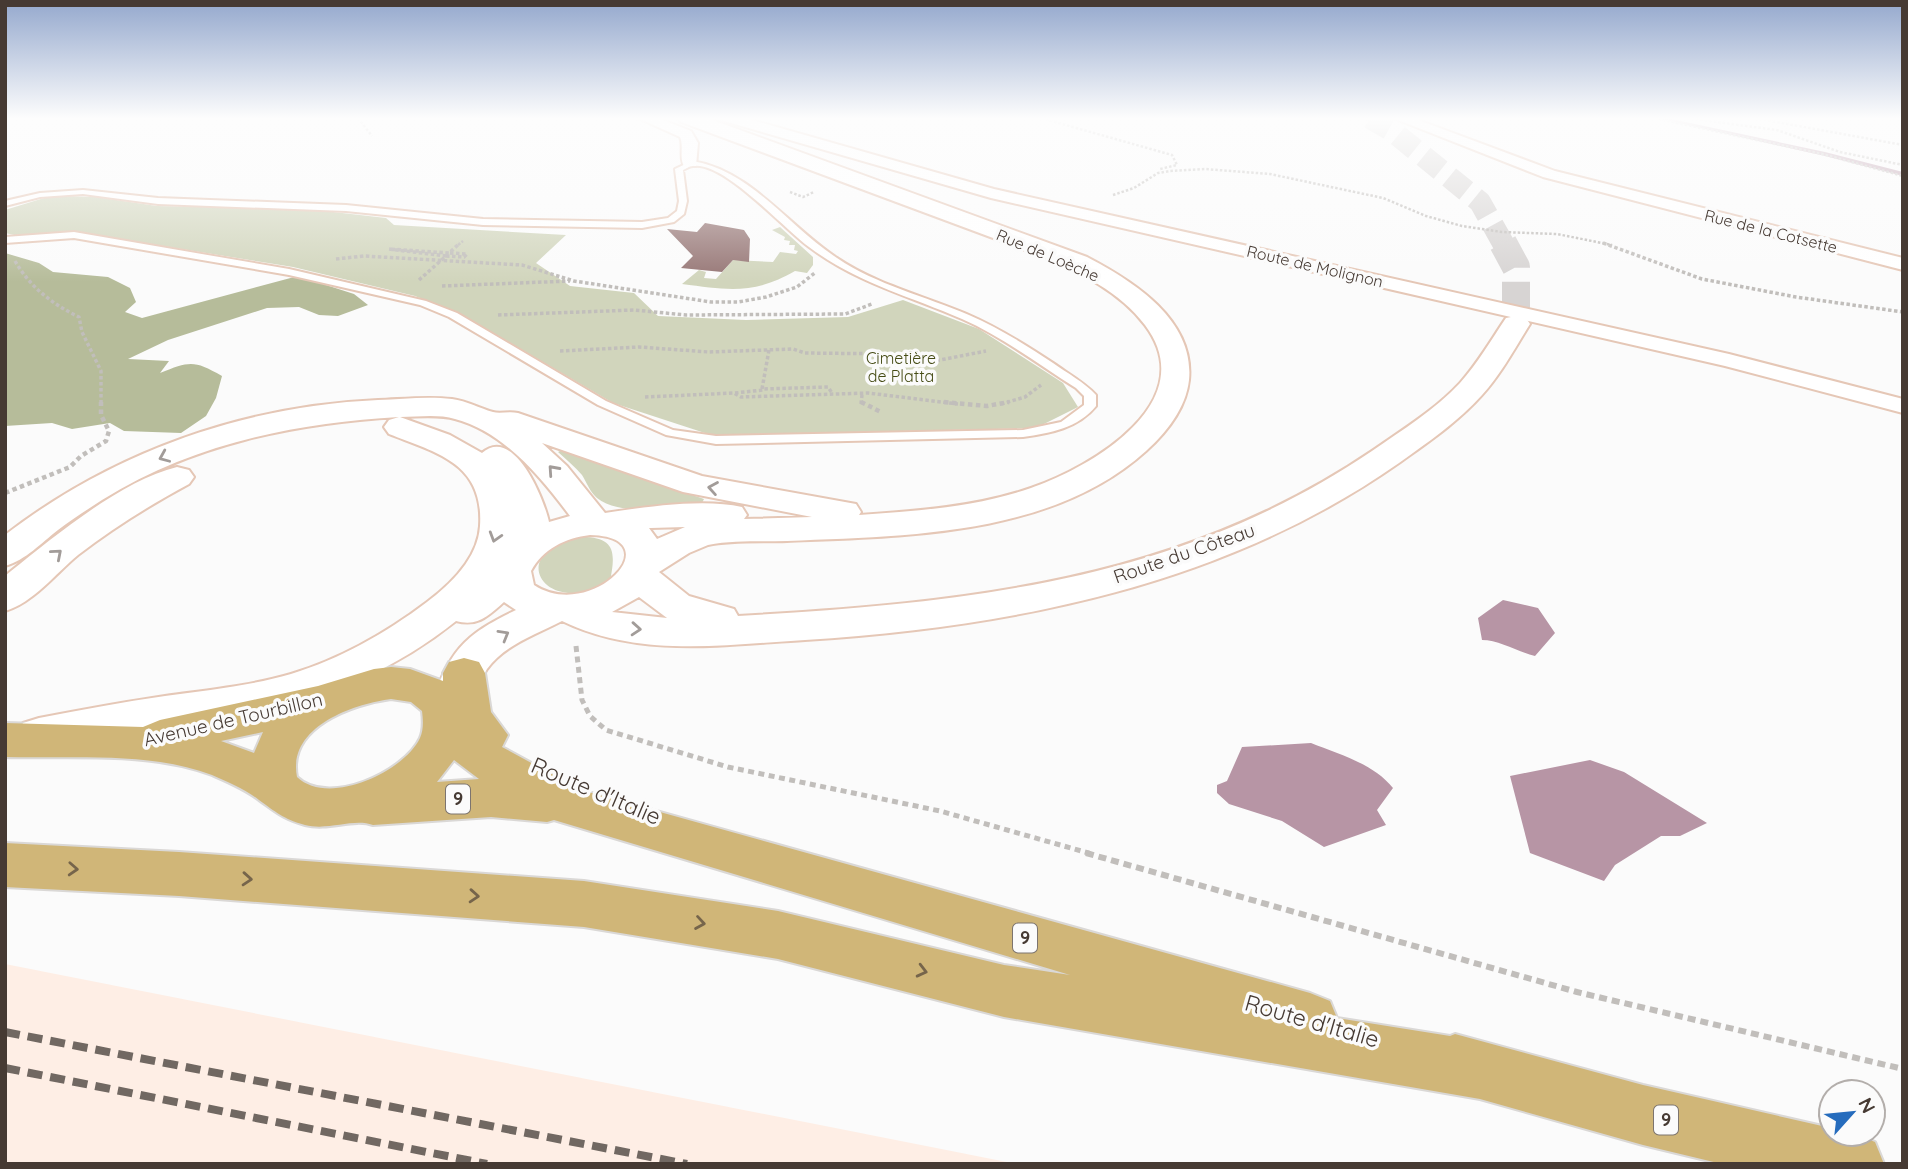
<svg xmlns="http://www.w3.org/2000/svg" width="1908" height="1169" font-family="Quicksand,sans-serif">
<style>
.built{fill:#feeee5}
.green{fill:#d1d5bc}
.forest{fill:#b6bc9a}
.water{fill:#b795a5}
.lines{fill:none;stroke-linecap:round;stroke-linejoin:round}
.stream{fill:#b795a5;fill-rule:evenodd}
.building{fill:#967675}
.secondary-tunnel-far1{stroke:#d7d4d3;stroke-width:22;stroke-dasharray:22 11;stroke-linecap:butt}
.secondary-tunnel{stroke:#d7d4d3;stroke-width:28;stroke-dasharray:28 14;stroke-linecap:butt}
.lane-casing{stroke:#e5c7b6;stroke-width:4}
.street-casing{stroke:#e5c7b6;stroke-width:4}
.secondary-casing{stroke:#e5c7b6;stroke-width:4}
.primary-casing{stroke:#dad8d6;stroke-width:4}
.path-far4{stroke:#c1bebb;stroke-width:2.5;stroke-dasharray:2.5 2;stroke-linecap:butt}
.path-far3{stroke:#c1bebb;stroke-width:3.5;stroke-dasharray:3.5 2.5;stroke-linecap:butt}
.path-far2{stroke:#c1bebb;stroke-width:4.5;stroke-dasharray:4.5 3.5;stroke-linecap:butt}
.path-far1{stroke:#c1bebb;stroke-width:5;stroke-dasharray:6 4.5;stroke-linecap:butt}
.path{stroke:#c1bebb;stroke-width:6;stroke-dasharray:8 5;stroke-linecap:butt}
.lane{fill:#fff;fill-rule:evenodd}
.street{fill:#fff;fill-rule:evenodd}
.secondary{fill:#fff;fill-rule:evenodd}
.primary{fill:#d0b678;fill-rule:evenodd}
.rail{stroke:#716862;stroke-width:8;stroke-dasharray:15 8;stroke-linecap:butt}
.oneway{stroke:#a29c99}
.oneway2{stroke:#76654b}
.labels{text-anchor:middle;stroke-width:7;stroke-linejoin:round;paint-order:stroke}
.far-street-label{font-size:16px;fill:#463a33;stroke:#fbfbfb}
.far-park-label{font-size:16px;fill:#464c15;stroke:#fbfbfb}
.shield{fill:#fbfbfb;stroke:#7c746f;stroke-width:2}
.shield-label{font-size:18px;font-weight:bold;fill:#463a33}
.street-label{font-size:19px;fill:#463a33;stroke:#fbfbfb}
.near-street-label{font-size:23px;fill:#463a33;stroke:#fbfbfb}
</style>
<rect width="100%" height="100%" fill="#fbfbfb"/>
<!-- built -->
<path class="built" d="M5,964L1017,1164H5Z"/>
<!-- green -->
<path class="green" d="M65,196L96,197L157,206L307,209L386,218L394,225L566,235L536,263L570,286L634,293L658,316L746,320L848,317L903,300L979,329L1063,383L1078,407L1036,428L711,435L613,403L462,315L415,296L293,267L76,232L19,236L5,233V210L44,198Z
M780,227L813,257V265L807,273L795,271C753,295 728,290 682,284L699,270L706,272L704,278L716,279L733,260L773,262L780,252L796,254L798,251L794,250L795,245H789L790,241L784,240L785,237L772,230Z
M562,450L578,456L704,499L701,505C673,507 620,517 597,498C590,492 587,483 582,475C575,467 566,459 558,452Z
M582,537C615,537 616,552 610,581C545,621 502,550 582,537Z"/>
<!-- forest -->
<path class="forest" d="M5,253L39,263L53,272L108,277L130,288L136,302L125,312L142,318L298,276L354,294L368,305L338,316L319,315L299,307L267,308L168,340L128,359L169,361L160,373C190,361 194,360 222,376L216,398L206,416L181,433L124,431L110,423L72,429L52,423L5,426Z"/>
<!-- water -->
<path class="water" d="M1503,600L1538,608L1555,633L1535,656C1518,652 1499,640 1482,640L1478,618Z
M1311,743C1339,754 1374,764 1393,788L1377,810L1386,825L1324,847L1282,821L1229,804L1217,793V785L1227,781L1242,747Z
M1590,760L1624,772L1707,823L1680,836H1661L1615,865L1604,881L1530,853L1510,776Z"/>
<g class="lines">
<!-- stream -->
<path class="stream" d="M1656,118H1667L1825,152L1903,172V176L1825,156Z"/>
</g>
<!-- building -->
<path class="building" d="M705,223L744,230L750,239L749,262L733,260L722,272L681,268L693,256L667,229L697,232Z"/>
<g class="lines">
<!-- secondary-tunnel-far1 -->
<path class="secondary-tunnel-far1" d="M1370,118L1391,130L1480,202L1504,245"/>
<!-- secondary-tunnel -->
<path class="secondary-tunnel" d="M1503,243L1516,267V324"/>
<defs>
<path id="lane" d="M692,161C751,170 789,227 837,258C877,285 925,296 969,315C999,328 1026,345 1053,363C1067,373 1084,382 1096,395V406C1078,428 1051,433 1023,437L716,444L666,435L598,405L449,317L420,305L289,275L74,238L5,243V237L74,232L289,269L426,301L457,313L606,401L673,430L716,436L1023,430L1061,422L1084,405V396L1076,388C1039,365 1003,337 962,319C907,295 859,284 809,247C784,229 724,161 693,166C689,166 686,169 683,170L687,201L684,214L674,222L642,228L483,225L346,211L158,204L83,194L40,197L5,206V201L40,193L83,190L158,198L346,205L483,219L642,222L668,218L677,211L679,201L675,169Z"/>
<path id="street" d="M638,118H658L691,131L698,143L696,166H684C679,158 684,146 680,137Z
M722,118H745L994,189L1729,354L1903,399V413L1725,366L991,198L724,121Z
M1393,118H1413L1555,171L1903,258V270L1543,177Z"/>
<path id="secondary" d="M678,118H707L1087,257C1133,281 1195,320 1189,380C1186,408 1166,433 1146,451C1052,536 907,536 787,541C761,542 734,540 708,545L689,553L659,572L689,596L734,609L738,616C964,603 1179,582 1372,451C1402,430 1435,410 1460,383C1478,363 1491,340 1506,318L1516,316L1526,318L1530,324C1515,348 1501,374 1482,395C1458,422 1428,442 1399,463C1225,585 1013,627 805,640C722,645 638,658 562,621C537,634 504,645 487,669C477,684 475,705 466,721L451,725L436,721L429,709C450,652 461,636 516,610L504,602C488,616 478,627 456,621C391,673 315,704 233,719C197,726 159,729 122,736C91,741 54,757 23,747L17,735L23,723L39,718C81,710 123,702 165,696C207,690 250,686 291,674C340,659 386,633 427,602C451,584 478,558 480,526C484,463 437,453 389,434L384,427L389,420L399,417C295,423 192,444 102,500C87,510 72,519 58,530C41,543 26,560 5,566V535C113,452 243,406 378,400C403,399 428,396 452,399C467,401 479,408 493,412C500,414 509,411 518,413L702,476L856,504L861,512L859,515C917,511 976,507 1031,488C1092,467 1203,402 1145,325C1120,292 1081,273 1044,257L681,122ZM400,417C418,417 438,414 455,419C504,432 541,477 570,516L549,522C544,499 514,425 482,453L450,435ZM542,443L683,492L812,517L744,519L747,515L742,507C704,498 644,507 605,513L567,466ZM685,527L657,539L649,528H651ZM590,535C674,537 592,623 534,585L531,571C543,549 565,538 590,535ZM639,597L667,618L612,612Z
M177,467L189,470L194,477L189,484C150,505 113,528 78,555C56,573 33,603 5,611V576L11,571C55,536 122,480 177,467Z"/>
<path id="primary" d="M464,658L479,662L485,673L491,712L508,735L502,747L581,790L1310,993L1330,1001L1337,1018L1450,1036L1455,1034L1643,1085L1831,1128V1134H1855L1875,1142L1884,1164H1722L1643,1145L1480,1099L1004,1017L778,959L584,927L179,896L5,887V843L179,852L584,881L778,911L1004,965L1070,975L554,820L547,822L491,817L373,825C353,818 329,831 305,825C283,819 276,812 259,800C245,789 228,782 212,775C149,751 72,759 5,757V723L143,727L160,720L318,686L374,669L391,667L410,669L443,681V673L449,662ZM391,699L411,702L422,711C423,719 424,729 420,738C404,772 328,807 297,777C287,727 353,704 391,699ZM263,732L254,753L221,741ZM454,760L479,779L437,782Z"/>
</defs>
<!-- lane casing -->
<use href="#lane" class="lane-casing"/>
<!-- street casing -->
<use href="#street" class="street-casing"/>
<!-- secondary casing -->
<use href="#secondary" class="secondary-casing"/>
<!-- primary casing -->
<use href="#primary" class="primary-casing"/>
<!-- path-far4 -->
<path class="path-far4" d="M358,118L372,136
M1041,118L1172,155L1177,165L1160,169
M1654,118L1822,154L1903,176
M1687,118L1777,130L1840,152L1903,165
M1755,118L1903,145
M790,192L803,197L814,192
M1113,195L1134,188L1158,173L1170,171L1205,169L1270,174L1383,198L1426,216L1462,226L1502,232L1557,234L1612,245
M458,245L463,241"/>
<!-- path-far3 -->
<path class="path-far3" d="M1603,243L1702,279L1796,297L1903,312
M450,253L467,254
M446,256L464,257L467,254
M336,259L364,256L522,265L574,281L711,302H738L766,297L797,287L816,272
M15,261C30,287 52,304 79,317L82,332L101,371V404
M419,280L446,256L389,249L449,253L460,243
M442,286L570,281
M498,315L634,310L686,315L845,314L872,304
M769,350L762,389L828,387L832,393
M560,351L639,347L709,352L793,349L805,353L899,354L935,361L986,351
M735,393L763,390
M645,397L734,393L741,397L868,393L958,404
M861,404L862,395
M1001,404L1025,397L1041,385"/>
<!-- path-far2 -->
<path class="path-far2" d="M861,402L881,412
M944,402L987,406L1009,402
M5,493L70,467L81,456L106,441L109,431L101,415V402"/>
<!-- path-far1 -->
<path class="path-far1" d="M576,646L582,700L590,716L606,730L728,767L940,811L1092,854"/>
<!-- path -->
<path class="path" d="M1086,853L1577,992L1903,1069"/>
<!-- lane -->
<use href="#lane" class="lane"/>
<!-- street -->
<use href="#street" class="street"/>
<!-- secondary -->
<use href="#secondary" class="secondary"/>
<!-- primary -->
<use href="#primary" class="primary"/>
<!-- rail -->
<path class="rail" d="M5,1032L687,1164
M5,1068L487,1164"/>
</g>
<!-- one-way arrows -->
<defs><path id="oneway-chevron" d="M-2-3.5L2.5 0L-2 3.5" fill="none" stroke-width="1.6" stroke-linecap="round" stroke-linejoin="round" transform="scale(1.75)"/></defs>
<g class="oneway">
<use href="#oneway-chevron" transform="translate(164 457) rotate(157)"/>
<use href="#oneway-chevron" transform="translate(553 470) rotate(-132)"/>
<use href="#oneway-chevron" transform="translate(713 488) rotate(-170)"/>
<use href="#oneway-chevron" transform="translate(495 537) rotate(107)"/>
<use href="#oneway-chevron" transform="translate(57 554) rotate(-41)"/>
<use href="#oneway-chevron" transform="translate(636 629) rotate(4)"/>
<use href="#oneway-chevron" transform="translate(504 635) rotate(-30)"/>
</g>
<g class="oneway2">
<use href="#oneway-chevron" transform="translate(73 869) rotate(3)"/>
<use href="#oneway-chevron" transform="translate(247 879) rotate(4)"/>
<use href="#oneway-chevron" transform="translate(474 896) rotate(4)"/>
<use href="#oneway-chevron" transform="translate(700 923) rotate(9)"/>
<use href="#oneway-chevron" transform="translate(922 971) rotate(14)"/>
</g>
<!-- sky -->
<linearGradient id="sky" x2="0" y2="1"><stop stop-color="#94a8cd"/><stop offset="0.42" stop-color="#fdfdfd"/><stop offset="1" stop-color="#fdfdfd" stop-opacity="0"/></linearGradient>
<rect width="1908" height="282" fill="url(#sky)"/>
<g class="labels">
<!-- far-street labels -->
<g class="far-street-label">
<text transform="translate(1771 231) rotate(14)" y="6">Rue de la Cotsette</text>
<text transform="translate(1048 255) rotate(23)" y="6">Rue de Loèche</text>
<text transform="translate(1315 266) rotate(13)" y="6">Route de Molignon</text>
</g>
<!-- far-park labels -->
<g class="far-park-label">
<text x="901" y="364">Cimetière<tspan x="901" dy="18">de Platta</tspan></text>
</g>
<!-- shield labels -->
<g class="shield">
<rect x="446" y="784.5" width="24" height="29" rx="5"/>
<rect x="1013" y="923.5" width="24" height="29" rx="5"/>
<rect x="1654" y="1105.5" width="24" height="29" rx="5"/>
</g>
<g class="shield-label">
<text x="458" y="805">9</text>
<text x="1025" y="944">9</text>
<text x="1666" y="1126">9</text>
</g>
<!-- street labels -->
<g class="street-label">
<text transform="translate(1184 553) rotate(-19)" y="7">Route du Côteau</text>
<text transform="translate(233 719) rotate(-13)" y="7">Avenue de Tourbillon</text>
</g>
<!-- near-street labels -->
<g class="near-street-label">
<text transform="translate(596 791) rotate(23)" y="8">Route d'Italie</text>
<text transform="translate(1312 1021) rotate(16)" y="8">Route d'Italie</text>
</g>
</g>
<!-- border -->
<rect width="1908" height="1169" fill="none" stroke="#463a33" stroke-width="14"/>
<!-- north arrow -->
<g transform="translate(1852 1113) rotate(63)"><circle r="33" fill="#fbfbfb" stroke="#b3aeab" stroke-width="2"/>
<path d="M0-5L12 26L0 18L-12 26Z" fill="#266cbd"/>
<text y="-10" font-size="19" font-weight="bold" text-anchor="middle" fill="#463a33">N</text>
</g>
</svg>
